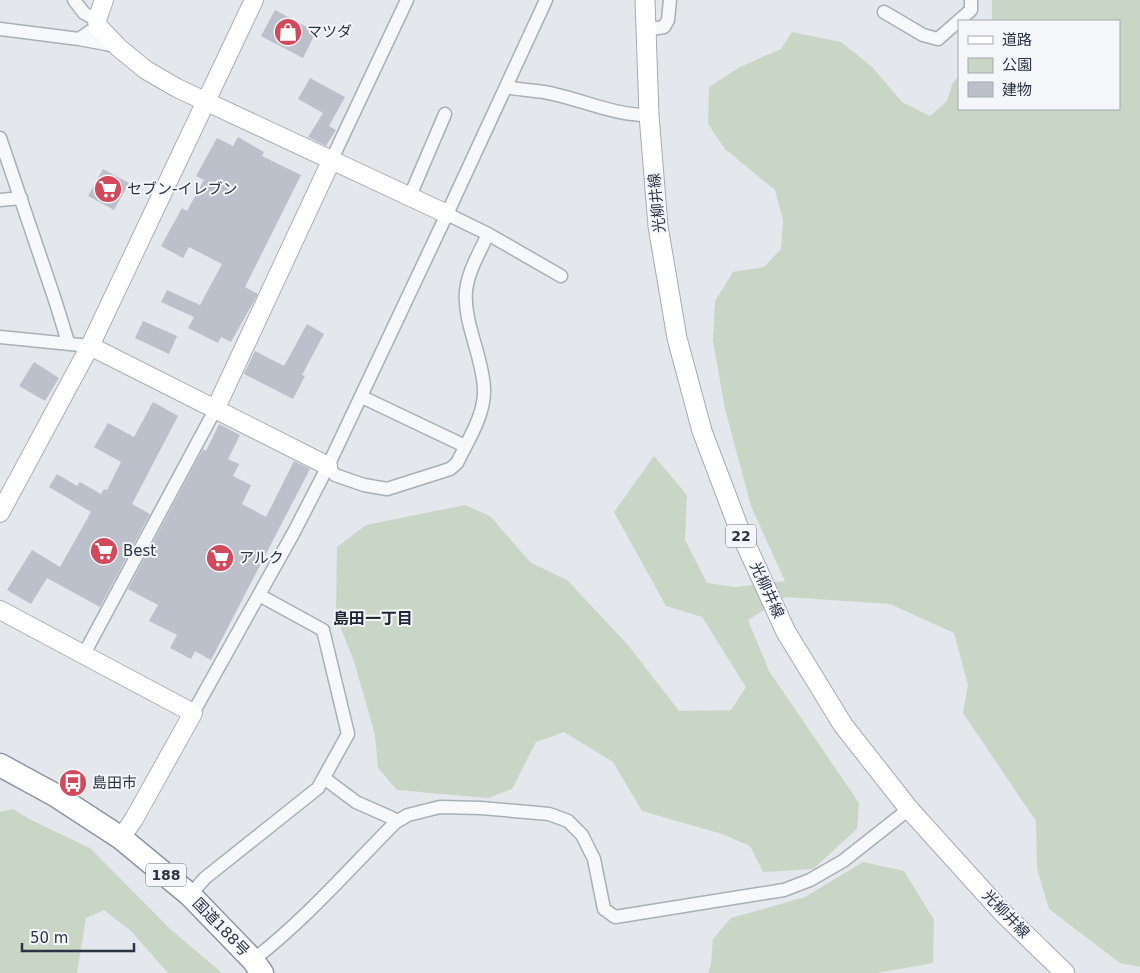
<svg xmlns="http://www.w3.org/2000/svg" width="1140" height="973" font-family="'DejaVu Sans','Noto Sans JP',sans-serif">
<style>
.green{fill:#c9d6c5}
.building{fill:#bbc0ca}
.lines{fill:none;stroke-linecap:round;stroke-linejoin:round}
.street-casing{stroke:#a9aeb7;stroke-width:15}
.secondary-casing{stroke:#a9aeb7;stroke-width:20}
.primary-casing{stroke:#a3abb8;stroke-width:21}
.highway-casing{stroke:#8b94a3;stroke-width:25}
.street{stroke:#f7f8fa;stroke-width:12}
.secondary{stroke:#fff;stroke-width:18}
.primary{stroke:#fff;stroke-width:19}
.highway{stroke:#fff;stroke-width:22}
.labels{text-anchor:middle;stroke-width:4;stroke-linejoin:round;paint-order:stroke}
.shield{fill:#f4f6f9;stroke:#676e7b;stroke-width:1}
.shield-label{font-size:14px;font-weight:bold;fill:#2b3445}
.poi-label{font-size:15px;fill:#2b3445;stroke:#f4f6f9;text-anchor:start}
.street-label{font-size:15px;fill:#2b3445;stroke:#f4f6f9}
.neighbourhood-label{font-size:16px;font-weight:bold;fill:#1d2536;stroke:#f4f6f9}
</style>
<rect width="100%" height="100%" fill="#e4e7ec"/>
<!-- green -->
<path class="green" d="M992,0H1140V967L1120,963L1049,909L1037,869L1036,821L963,713L968,685L954,633L890,604L785,597L748,620L769,671L859,803L857,829L813,869L763,872L750,846L722,834L642,811L613,762L564,732L536,742L512,789L488,798L397,790L378,768L375,735L354,661L336,616L337,547L366,525L465,505L490,516L531,563L567,580L628,645L679,711L731,710L746,687L702,617L666,606L614,512L654,456L687,495L685,540L707,583L735,587L785,581L751,506L725,409L713,341L715,301L733,272L764,267L781,249L783,220L775,190L725,149L708,124L709,87L740,67L781,49L792,32L841,42L872,67L902,102L930,116L947,101L953,82L959,77V109H1119V21H992Z
M13,809L31,820L90,848L170,929L222,973H168L131,931L104,910L86,918L77,973H0V812Z
M863,862L904,871L934,920L933,963L877,973H708L711,964L713,939L731,918L805,897Z"/>
<!-- building -->
<path class="building" d="M275,10L316,32L303,58L261,36Z
M310,78L345,97L329,126L336,130L326,146L308,137L323,113L298,99Z
M238,137L264,152L262,156L301,175L245,287L258,294L231,342L221,337L218,343L188,328L194,317L161,302L167,290L200,305L222,264L189,247L183,258L161,246L182,208L187,211L204,180L196,176L217,138L233,146Z
M103,169L129,183L114,210L88,196Z
M143,321L177,336L169,354L135,338Z
M307,324L324,334L302,375L305,376L293,399L244,374L255,351L284,366Z
M34,362L59,378L45,401L19,386Z
M153,402L178,416L132,504L150,514L100,607L47,578L31,604L7,590L32,550L60,567L91,512L49,487L57,474L77,486L80,482L101,494L104,489L107,490L121,462L94,447L108,423L134,437Z
M219,424L240,435L228,459L239,464L233,476L251,485L242,504L266,517L294,461L310,469L211,660L195,651L191,659L170,648L177,635L149,621L158,605L128,589L203,449L206,451Z"/>
<g class="lines">
<defs>
<path id="street" d="M74,0L84,13L97,20
M884,12L923,35L938,39L971,10V0
M98,26L79,39L106,44L117,47
M0,29L79,39
M645,30L664,27L668,20L670,0
M506,87C519,90 532,90 544,92C579,98 614,116 649,115
M0,138L55,300L68,342
M332,159L407,0
M410,196L445,114
M0,200L21,198
M447,214L488,234L561,276
M0,337L90,346
M362,397L465,446
M328,466L335,475L364,485L387,489L450,469L457,463C468,440 485,415 484,389C483,357 463,322 466,291C468,271 480,252 488,234
M84,654L215,410
M193,713L294,532L328,466L447,214L546,0
M324,778L356,802L392,818L396,822
M190,895L205,878L318,788L348,734L323,630L259,595
M253,960C305,920 349,869 396,822L408,815L440,807L481,808L549,814L568,821L582,835L594,859L604,909L615,917L784,890L810,880L843,861L909,809"/>
<path id="secondary" d="M104,0L97,20L98,26L119,48L146,70L177,88L447,214
M90,346L328,466
M215,410L332,159
M0,513L90,346L254,0
M0,610L193,713L134,819L121,838"/>
<path id="primary" d="M645,0L649,115L658,226L677,338L702,431L741,534L786,632L843,725L909,809L1003,913L1065,973"/>
<path id="highway" d="M0,765L55,795L121,838L190,895L253,960L262,973"/>
</defs>
<!-- street casing -->
<use href="#street" class="street-casing"/>
<!-- secondary casing -->
<use href="#secondary" class="secondary-casing"/>
<!-- primary casing -->
<use href="#primary" class="primary-casing"/>
<!-- highway casing -->
<use href="#highway" class="highway-casing"/>
<!-- street -->
<use href="#street" class="street"/>
<!-- secondary -->
<use href="#secondary" class="secondary"/>
<!-- primary -->
<use href="#primary" class="primary"/>
<!-- highway -->
<use href="#highway" class="highway"/>
</g>
<!-- icons -->
<defs>
<symbol id="shop-disc" viewBox="-11 -11 22 22"><circle r="9.5" fill="#d1495b" stroke="#f4f6f9"/><path d="M-5-2.5h2.3a2.7 3.5 0 0 1 5.4 0H5L5.5 6h-11ZM-1.5-2.5h3a1.5 2.3 0 0 0-3 0Z" fill="#fff"/></symbol>
<symbol id="supermarket-disc" viewBox="-11 -11 22 22"><circle r="9.5" fill="#d1495b" stroke="#f4f6f9"/><path d="M-6-5.5h2.5l.6 2H6L4.5 2H-2.5L-4.4-4H-6ZM-1.5 3.2a1.3 1.3 0 1 0 .1 0ZM3 3.2a1.3 1.3 0 1 0 .1 0Z" fill="#fff"/></symbol>
<symbol id="bus-disc" viewBox="-11 -11 22 22"><circle r="9.5" fill="#d1495b" stroke="#f4f6f9"/><path d="M-5-6H5V4H4V6H2V4H-2V6H-4V4H-5ZM-3.5-4V0h7V-4ZM-3.5 1.2v1.5H-2V1.2ZM2 1.2v1.5H3.5V1.2Z" fill="#fff"/></symbol>
</defs>
<g fill-rule="evenodd">
<use href="#shop-disc" x="272" y="16" width="32" height="32"/>
<use href="#supermarket-disc" x="92" y="173" width="32" height="32"/>
<use href="#supermarket-disc" x="88" y="535" width="32" height="32"/>
<use href="#supermarket-disc" x="204" y="542" width="32" height="32"/>
<use href="#bus-disc" x="57" y="767" width="32" height="32"/>
</g>
<g class="labels">
<!-- shield labels -->
<g class="shield">
<rect x="726" y="524.5" width="30" height="23" rx="4"/>
<rect x="146" y="863.5" width="40" height="23" rx="4"/>
</g>
<g class="shield-label">
<text x="741" y="541">22</text>
<text x="166" y="880">188</text>
</g>
<!-- poi labels -->
<g class="poi-label">
<text x="307" y="37">マツダ</text>
<text x="127" y="194">セブン-イレブン</text>
<text x="123" y="556">Best</text>
<text x="239" y="563">アルク</text>
<text x="92" y="788">島田市</text>
</g>
<!-- street labels -->
<g class="street-label">
<text transform="translate(657 203) rotate(-96)" y="5">光柳井線</text>
<text transform="translate(767 590) rotate(65)" y="5">光柳井線</text>
<text transform="translate(1006 914) rotate(46)" y="5">光柳井線</text>
<text transform="translate(221 927) rotate(46)" y="5">国道188号</text>
</g>
<!-- neighbourhood labels -->
<g class="neighbourhood-label">
<text x="373" y="624">島田一丁目</text>
</g>
</g>
<!-- legend -->
<rect x="958" y="20" width="162" height="90" fill="#f4f6f9" stroke="#a4a8b1"/>
<rect x="968" y="36" width="25" height="8" fill="#ffffff" stroke="#a4a8b1"/>
<text x="1002" y="45" font-size="15" fill="#2b3445">道路</text>
<rect x="968" y="58" width="25" height="15" fill="#c9d6c5" stroke="#a4a8b1"/>
<text x="1002" y="70" font-size="15" fill="#2b3445">公園</text>
<rect x="968" y="82" width="25" height="15" fill="#bbc0ca" stroke="#a4a8b1"/>
<text x="1002" y="95" font-size="15" fill="#2b3445">建物</text>
<!-- scale -->
<path d="M22 943v8h112v-8" fill="none" stroke="#2b3445" stroke-width="2.5"/>
<text x="30" y="943" font-size="15" fill="#2b3445" stroke="#f4f6f9" stroke-width="4" paint-order="stroke">50 m</text>
</svg>
